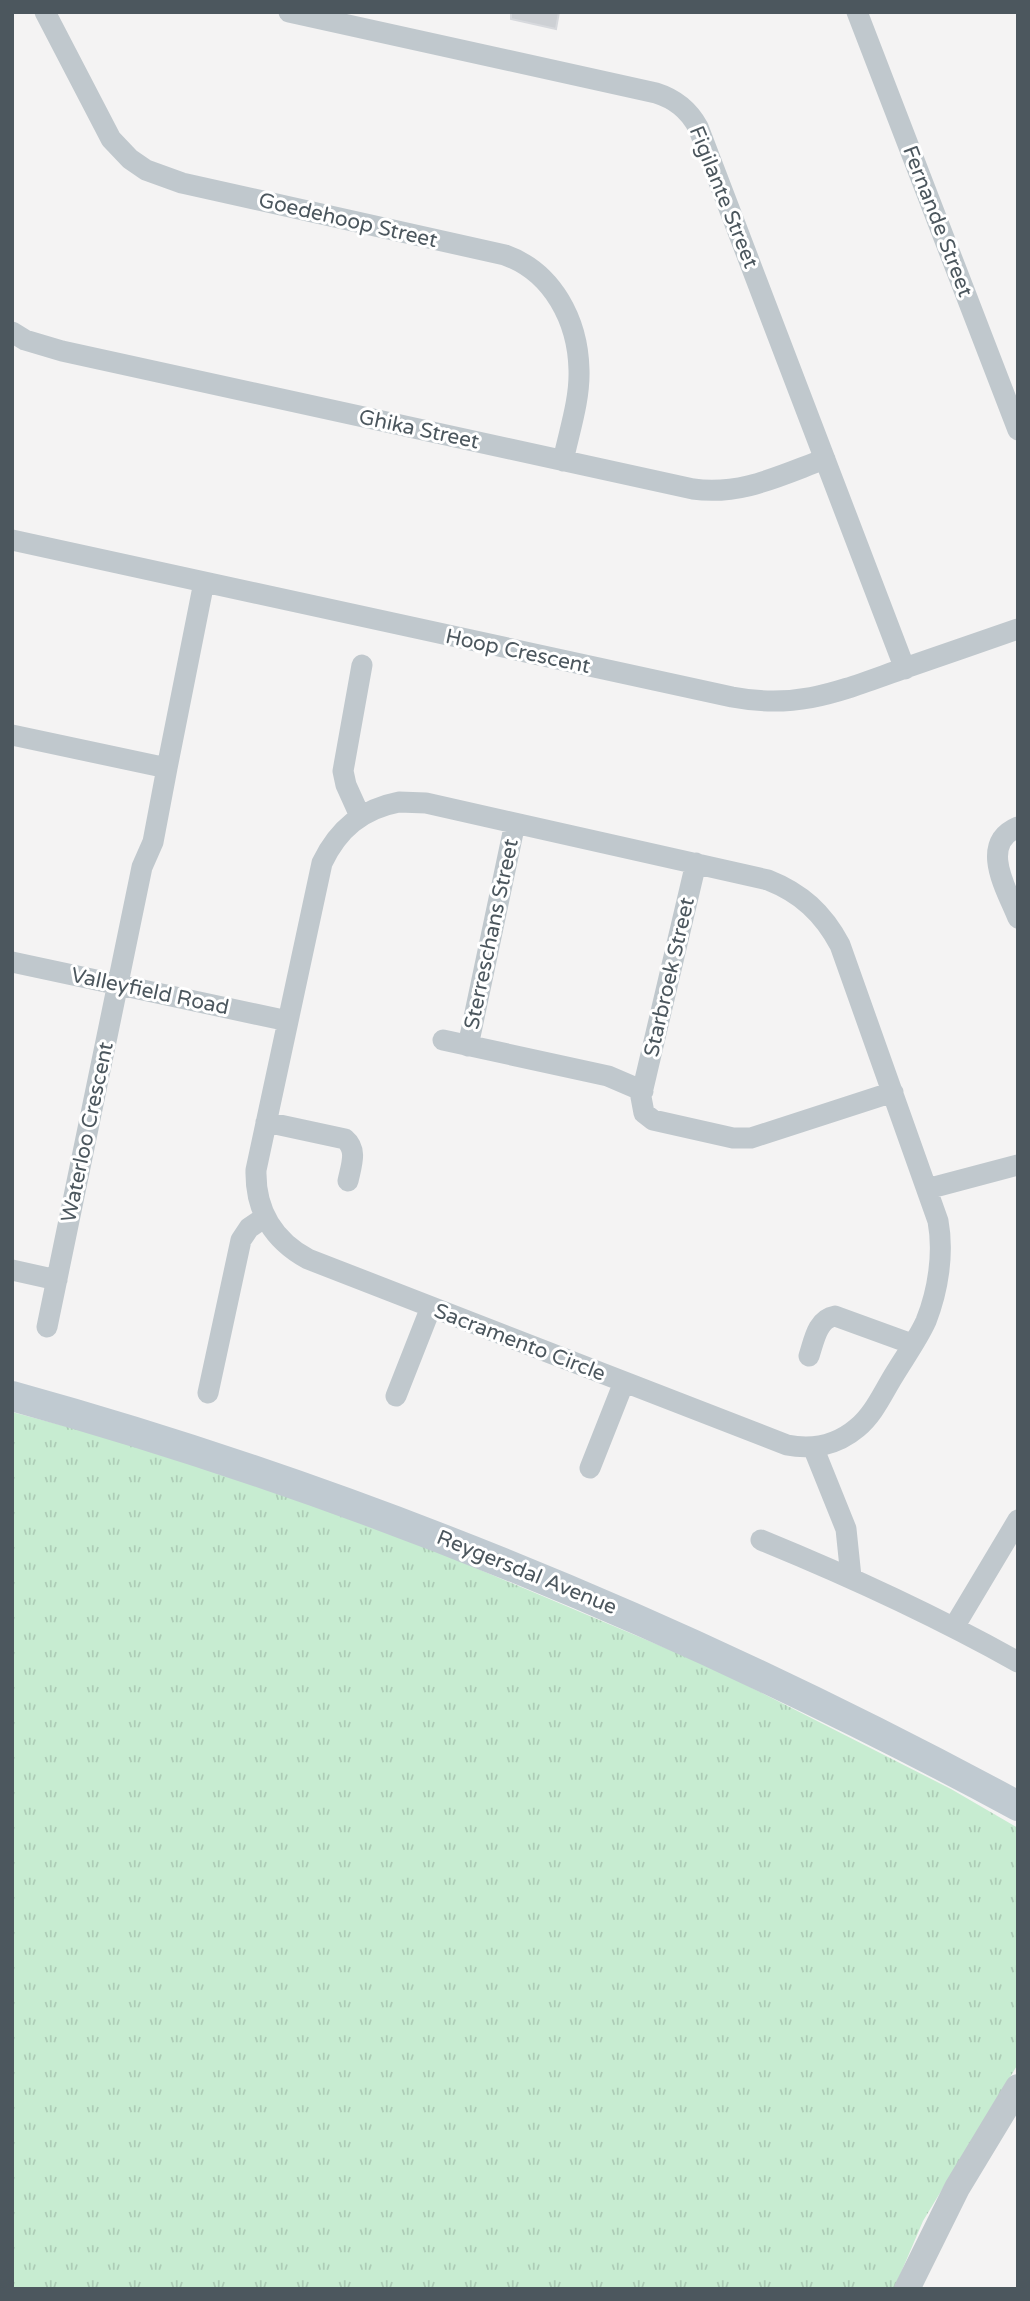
<svg xmlns="http://www.w3.org/2000/svg" width="1030" height="2301" font-family="'Varela Round',sans-serif">
<style>
.grass{fill:url(#grass-tufts)}
.building{fill:#cdd0d4;stroke:#d7d9dd;stroke-width:2}
.lines{fill:none;stroke-linecap:round;stroke-linejoin:round}
.minor{stroke:#c0c8cd;stroke-width:21}
.tertiary{stroke:#c0c8cd;stroke-width:26}
.secondary{stroke:#c0cad1;stroke-width:30}
.labels{text-anchor:middle;stroke-width:6;stroke-linejoin:round;paint-order:stroke}
.street-label{font-size:21px;fill:#4c575e;stroke:#fff}
</style>
<defs>
<pattern id="grass-tufts" width="24" height="20" patternUnits="userSpaceOnUse" patternTransform="scale(1.75)"><rect width="24" height="20" fill="#c7ecd1"/><path d="M3 7l-1-3M5 7V3M7 7l1-3M15 17l-1-3M17 17v-4M19 17l1-3" fill="none" stroke="#adccb6"/></pattern>
</defs>
<rect width="100%" height="100%" fill="#f4f3f3"/>
<!-- grass -->
<path class="grass" d="M12,1412L117,1440L245,1481L419,1544L713,1668L951,1789L1018,1828V2064L923,2221L894,2289H12Z"/>
<!-- building -->
<path class="building" d="M511,12H559L556,29L511,19Z"/>
<g class="lines">
<!-- minor -->
<path class="minor" d="M45,12L111,139L130,159L146,170L182,183L505,255C553,272 578,321 579,370C580,400 569,432 563,461
M289,12L656,93C675,99 688,109 698,127L905,669
M857,12L1018,430
M12,332L25,340L62,351L693,489C741,496 781,475 825,459
M12,540L732,697C800,710 842,690 905,668C943,655 980,642 1018,629
M12,735L167,768L153,842L142,867L47,1327
M167,768L204,582
M399,802L426,803L768,880C801,893 823,913 840,945L938,1221C944,1253 938,1291 926,1321C917,1341 902,1361 891,1380C881,1397 872,1416 857,1428C837,1445 812,1450 787,1445L308,1259C273,1240 255,1210 256,1170L322,863C338,829 362,809 399,802Z
M360,816L346,785L343,771L362,665
M1018,827C978,844 1007,890 1018,918
M696,863L641,1097L644,1113L653,1120L733,1138H751L893,1092
M12,962L288,1021
M443,1040L608,1076L643,1091
M468,1046L515,823
M266,1122L345,1139C358,1150 351,1166 348,1181
M927,1189L1018,1165
M12,1270L57,1280
M809,1356C814,1341 817,1319 835,1316L912,1344
M208,1393L241,1240L249,1228L265,1217
M396,1396L431,1307
M813,1447L846,1529L851,1577
M590,1468L624,1382
M761,1540C849,1576 934,1615 1018,1662
M954,1627L1018,1520"/>
<!-- tertiary -->
<path class="tertiary" d="M907,2289L957,2188L1018,2087"/>
<!-- secondary -->
<path class="secondary" d="M12,1396C363,1493 698,1633 1018,1806"/>
</g>
<g class="labels">
<!-- street labels -->
<g class="street-label">
<text transform="translate(724 197) rotate(68)" y="7">Figilante Street</text>
<text transform="translate(348 220) rotate(13)" y="7">Goedehoop Street</text>
<text transform="translate(938 221) rotate(69)" y="7">Fernande Street</text>
<text transform="translate(419 429) rotate(12)" y="7">Ghika Street</text>
<text transform="translate(518 651) rotate(12)" y="7">Hoop Crescent</text>
<text transform="translate(491 934) rotate(-78)" y="7">Sterreschans Street</text>
<text transform="translate(669 977) rotate(-77)" y="7">Starbroek Street</text>
<text transform="translate(150 991) rotate(12)" y="7">Valleyfield Road</text>
<text transform="translate(87 1132) rotate(-78)" y="7">Waterloo Crescent</text>
<text transform="translate(520 1342) rotate(21)" y="7">Sacramento Circle</text>
<text transform="translate(527 1572) rotate(22)" y="7">Reygersdal Avenue</text>
</g>
</g>
<!-- border -->
<rect width="1030" height="2301" fill="none" stroke="#4c575e" stroke-width="28"/>
</svg>
